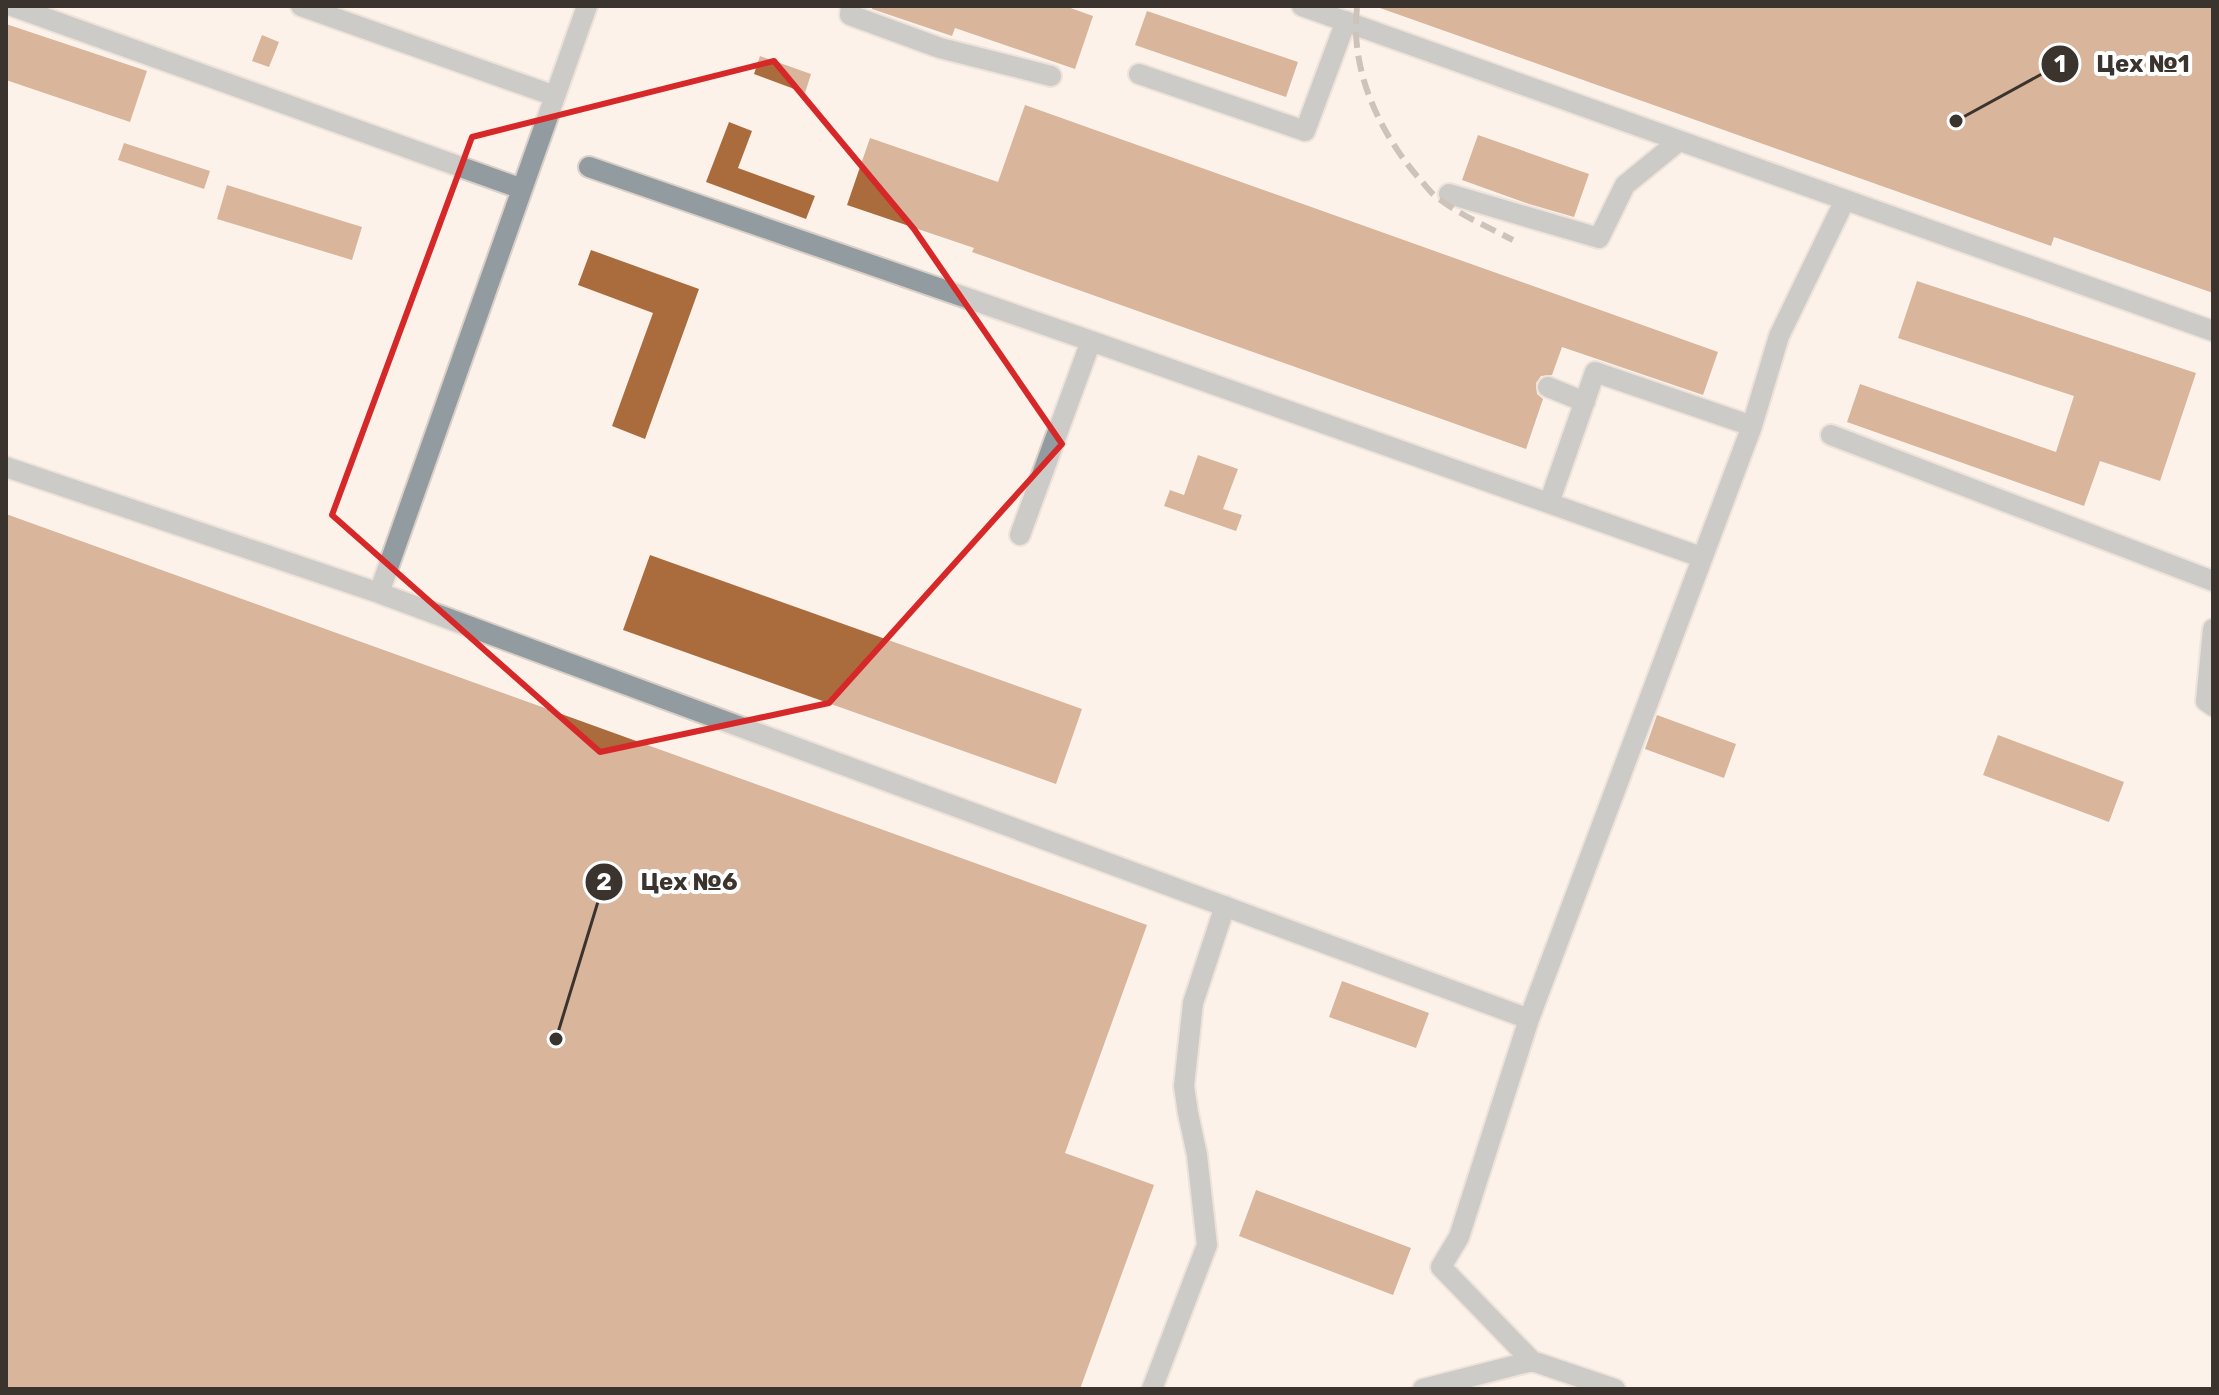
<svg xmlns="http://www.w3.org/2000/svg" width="2219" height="1395" font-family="Rubik,sans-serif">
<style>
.building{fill:#aa6c3d}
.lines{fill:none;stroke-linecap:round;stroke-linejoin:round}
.minor-casing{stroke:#dad0c8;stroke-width:24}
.minor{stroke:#929b9f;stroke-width:20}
.rail{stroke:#938a84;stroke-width:6;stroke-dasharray:16 8;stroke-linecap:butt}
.marked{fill:none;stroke:#d62828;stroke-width:6;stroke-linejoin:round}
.leader{fill:none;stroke:#3a332e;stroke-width:3}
.callout-dot{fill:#3a332e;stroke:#fff;stroke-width:3}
.mark-label{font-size:24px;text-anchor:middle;font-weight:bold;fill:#fff}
.callout-label{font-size:24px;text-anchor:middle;font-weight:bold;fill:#3a332e;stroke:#fff;stroke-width:8;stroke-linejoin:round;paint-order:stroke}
</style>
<rect width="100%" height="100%" fill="#fdf2ea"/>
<!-- building -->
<path class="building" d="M872,6H1065L1093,16L1075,69L955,28L952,36L872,9Z
M1380,6H2213V293L2054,237L2051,246L1380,8Z
M1147,11L1298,62L1286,97L1135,45Z
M6,24L147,71L130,122L6,80Z
M262,35L279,42L269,67L252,61Z
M760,56L811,74L805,93L754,74Z
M1025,105L1718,352L1703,395L1562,347L1552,375L1541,376L1536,383L1537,394L1543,399L1526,449L972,252L974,248L847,205L870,138L998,182Z
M729,122L752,131L738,168L815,196L806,219L706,182Z
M1478,135L1589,174L1574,217L1529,204L1462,180Z
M124,143L210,171L204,189L118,160Z
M227,185L362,227L352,260L217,219Z
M591,250L699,289L645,439L612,426L653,313L578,285Z
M1917,281L2196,373L2160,481L2100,461L2084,506L1847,422L1860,384L2056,452L2074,396L1898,338Z
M1198,455L1238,469L1223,509L1242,515L1236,531L1164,506L1170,490L1184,495Z
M6,514L1147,925L1065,1153L1154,1185L1080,1389H6Z
M650,555L1082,709L1056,784L623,630Z
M1657,715L1736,744L1724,778L1645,749Z
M1998,735L2124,782L2109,822L1983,775Z
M1342,981L1429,1013L1416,1048L1329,1017Z
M1256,1190L1411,1248L1393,1295L1239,1236Z"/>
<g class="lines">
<defs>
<path id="minor" d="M12,6L522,189
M301,6L555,96
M851,6L850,15L940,48L1051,76
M1302,6L2213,331
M1139,74L1305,131L1346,21
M589,167L1091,341L1701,557
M1449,194L1599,238L1625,185L1679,141
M1548,387L1585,402
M1831,435L2213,581
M6,467L379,593L1529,1019
M1549,503L1595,372L1752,426
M1020,535L1091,341
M379,593L587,6
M2213,629L2206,701L2213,706
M1152,1389L1207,1245L1197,1155L1188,1113L1184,1086L1193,1003L1225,906
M1423,1389L1532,1361
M1615,1389L1532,1361L1441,1267L1459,1237L1529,1019L1752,426L1779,336L1845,200"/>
</defs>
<!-- minor casing -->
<use href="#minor" class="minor-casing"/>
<!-- minor -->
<use href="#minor" class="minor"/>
<!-- rail -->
<path class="rail" d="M1357,8C1350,69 1378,130 1417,176C1424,183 1430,193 1438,198C1460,215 1488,227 1513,240"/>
</g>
<!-- marked area -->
<path d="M0 0H2219V1395H0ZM774,61L914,229L1062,444L829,703L600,752L332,515L472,137Z" fill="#fdf2ea" fill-opacity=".55" fill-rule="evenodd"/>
<path class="marked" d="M774,61L914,229L1062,444L829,703L600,752L332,515L472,137Z"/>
<!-- callouts -->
<path class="leader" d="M1956 121L2060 64M556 1039L604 882"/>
<g class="callout-dot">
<circle cx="1956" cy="121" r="8"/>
<circle cx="556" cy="1039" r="8"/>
<circle cx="2060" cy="64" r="20"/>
<circle cx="604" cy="882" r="20"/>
</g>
<g class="mark-label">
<text x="2060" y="72">1</text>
<text x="604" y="890">2</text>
</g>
<g class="callout-label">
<text x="2143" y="72">Цех №1</text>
<text x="689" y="890">Цех №6</text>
</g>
<!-- border -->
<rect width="2219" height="1395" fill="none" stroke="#3a332e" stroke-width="16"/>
</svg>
